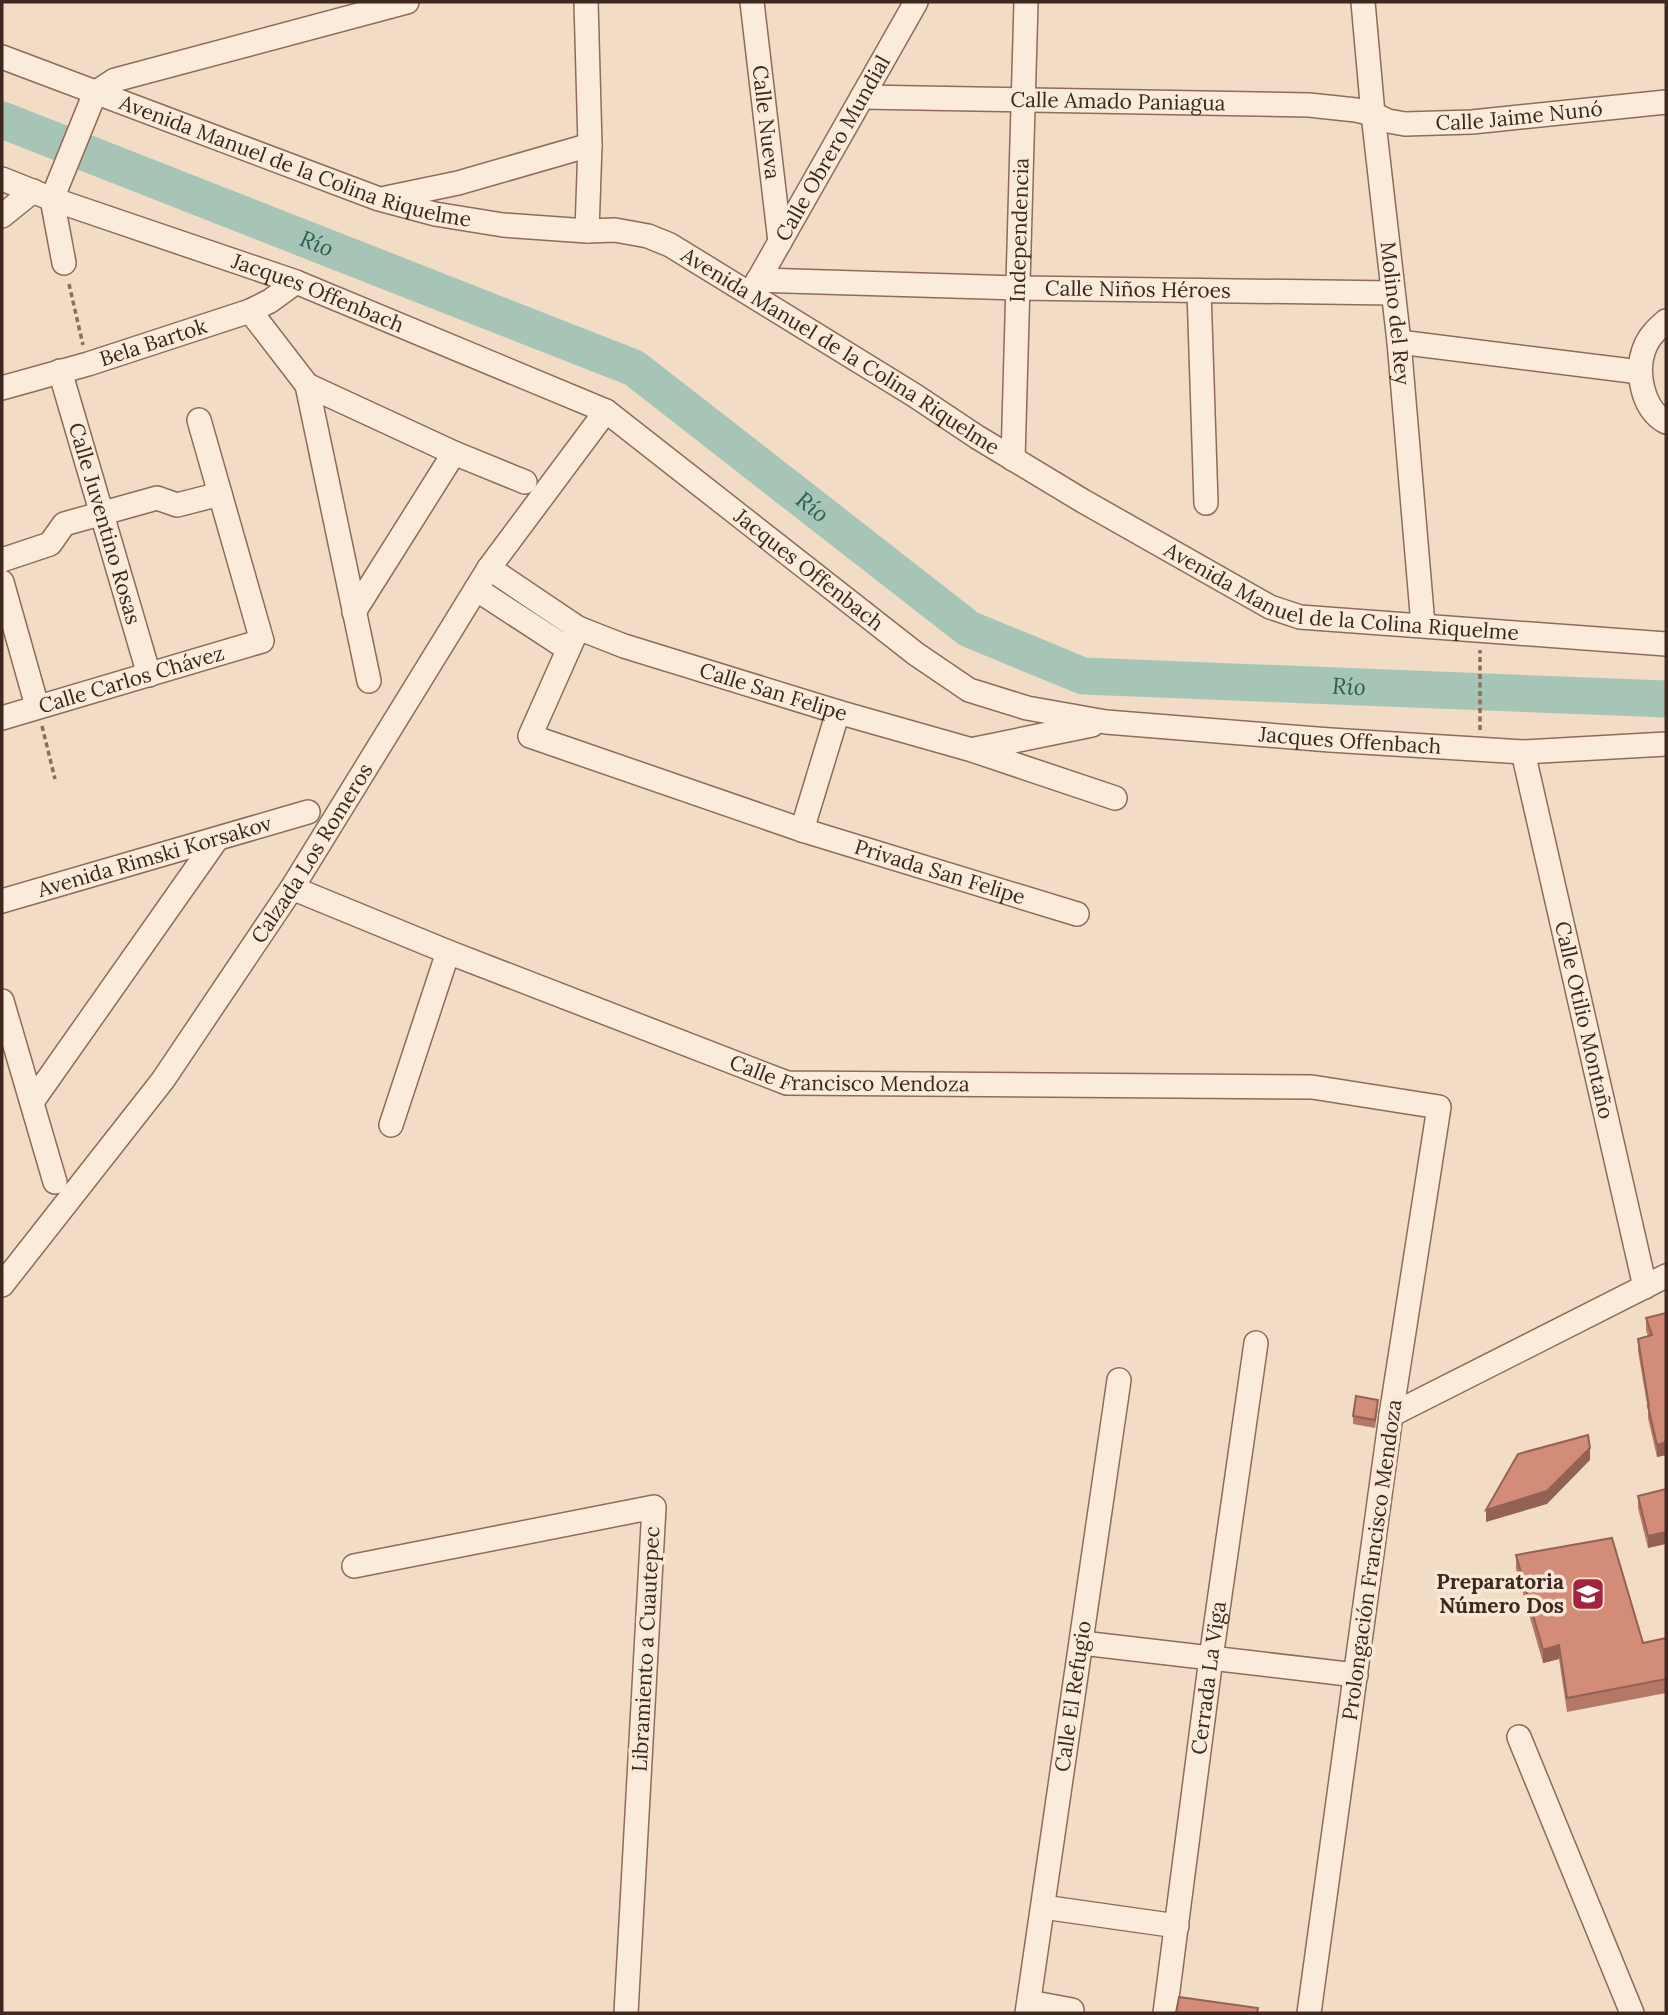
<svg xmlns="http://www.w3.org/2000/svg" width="1668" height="2015" font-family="Lora,serif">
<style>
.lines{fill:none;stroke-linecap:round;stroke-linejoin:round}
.river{stroke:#a7c5b6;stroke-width:37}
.minor-casing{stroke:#8f6b59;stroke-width:26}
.path{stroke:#8f6b59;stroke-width:3.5;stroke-dasharray:5 3.5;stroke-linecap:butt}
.minor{stroke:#fbebda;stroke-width:23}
.wall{fill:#b57867}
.shaded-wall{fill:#946254}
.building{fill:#d38c78;stroke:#946254;stroke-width:2}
.labels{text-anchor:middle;stroke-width:7;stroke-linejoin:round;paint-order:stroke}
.street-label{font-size:21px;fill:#3e271e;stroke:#f8e8d6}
.poi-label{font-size:21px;font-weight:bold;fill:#3e271e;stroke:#f8e8d6;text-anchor:end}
.water-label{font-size:23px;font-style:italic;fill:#2c5f52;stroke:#f8e8d6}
</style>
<rect width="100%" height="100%" fill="#f2dcc5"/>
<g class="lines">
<!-- river -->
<path class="river" id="s1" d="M2,120L634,368L969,629L1083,676L1666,699"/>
<defs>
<g id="minor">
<path d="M586,2L590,145L587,231"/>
<path id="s2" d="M752,2L780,242"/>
<path id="s3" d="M1363,2L1373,114L1399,342L1423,625"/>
<path id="s4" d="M2,57L379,199L435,214L503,225L587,231L615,230L648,236L670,245L914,395L977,437L1083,501L1270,607L1300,617L1666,644"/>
<path id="s5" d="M862,97L1309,105L1356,110L1373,114L1388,121L1405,124L1472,122L1666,102"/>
<path id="s6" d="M2,179L52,199L296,282L606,411L916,654L969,690L1027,708L1106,722L1330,740L1523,752L1666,744"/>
<path d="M386,198L458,183L590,145"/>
<path d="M52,199L95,93L115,80L407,2"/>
<path d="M52,199L64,263"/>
<path d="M2,216L33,191"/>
<path id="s7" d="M758,280L1019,288L1393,293"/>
<path id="s8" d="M752,291L916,2"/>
<path d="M1199,291L1206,503"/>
<path d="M250,311L307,385L454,453L525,482"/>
<path d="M1666,321C1658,328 1649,336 1645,347C1635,371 1642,409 1666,422"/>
<path d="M1399,342L1640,372"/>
<path id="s9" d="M60,371L149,675"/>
<path d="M307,385L369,681"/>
<path id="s10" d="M2,388L88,364L250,311L270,301L296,282"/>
<path id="s11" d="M1013,459L1026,2"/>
<path d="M2,560L50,544L64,524L157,498L177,505L220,494"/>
<path id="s12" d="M489,568L578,628L624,646L838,712L972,750L1115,798"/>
<path d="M2,582L37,706"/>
<path d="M476,589L568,649"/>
<path d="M354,612L454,453"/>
<path id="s13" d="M578,628L530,736L802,830L1077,914"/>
<path id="s14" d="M2,718L262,641L199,420"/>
<path d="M975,749L1092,725"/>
<path id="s15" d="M1523,752L1645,1287"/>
<path d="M802,830L838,712"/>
<path id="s16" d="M292,888L448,952L787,1083L1312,1087L1439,1107L1391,1415L1309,2013"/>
<path id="s17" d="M2,901L308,812"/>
<path d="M2,1001L55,1182"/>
<path d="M32,1102L217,839"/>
<path d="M391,1125L448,952"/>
<path id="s18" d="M2,1285L163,1080L292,888L489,568L606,411"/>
<path d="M1391,1415L1666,1276"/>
<path d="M354,1566L654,1507L626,2013"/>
<path d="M1082,1643L1356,1675"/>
<path d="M1519,1737L1632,2013"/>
<path d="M1043,1907L1177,1926"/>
<path d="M1029,2002L1072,2010V2013"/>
<path id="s19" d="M1027,2013L1119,1380"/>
<path id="s20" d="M1165,2013L1211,1658L1256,1343"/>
</g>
</defs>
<!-- minor casing -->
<use href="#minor" class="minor-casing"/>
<!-- path -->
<path class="path" d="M69,284L83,345
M42,726L55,779
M1480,730V650"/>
<!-- minor -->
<use href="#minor" class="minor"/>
</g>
<!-- wall -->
<path class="wall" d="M1666,1313V1455L1657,1457L1648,1418V1410L1638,1351V1339L1648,1336L1646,1330V1318Z
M1378,1408L1375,1428L1353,1424V1416Z
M1666,1489L1648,1548L1638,1508V1496Z
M1516,1555L1643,1643L1666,1638V1693L1567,1712L1559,1659L1543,1663L1516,1569Z"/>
<!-- shaded-wall -->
<path class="shaded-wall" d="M1666,1442V1455L1657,1457V1445Z
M1590,1448V1460L1547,1504L1486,1522V1510Z
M1666,1532V1544L1648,1548V1536Z
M1559,1645V1659L1543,1663V1650Z"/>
<!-- building -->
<path class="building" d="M1666,1313V1442L1657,1445L1648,1406H1649L1638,1339L1652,1335L1646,1318Z
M1356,1396L1378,1400L1375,1420L1353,1416Z
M1588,1435L1590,1448L1547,1491L1486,1510L1518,1454Z
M1666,1489V1532L1648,1536L1638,1496Z
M1612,1538L1643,1643L1666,1638V1679L1567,1698L1559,1645L1543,1650L1516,1555Z
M1179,1997L1258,2008L1257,2013H1176Z"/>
<!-- icons -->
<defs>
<symbol id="school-square" viewBox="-11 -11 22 22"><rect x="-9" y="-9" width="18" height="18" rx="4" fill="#a3243e" stroke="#f8e8d6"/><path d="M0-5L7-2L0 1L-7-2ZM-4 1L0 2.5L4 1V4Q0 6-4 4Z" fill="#fff"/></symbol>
</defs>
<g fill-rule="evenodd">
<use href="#school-square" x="1569" y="1575" width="38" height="38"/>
</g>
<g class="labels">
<!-- street labels -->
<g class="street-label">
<text dy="7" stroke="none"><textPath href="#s5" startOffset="256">Calle Amado Paniagua</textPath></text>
<text dy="7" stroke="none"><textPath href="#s5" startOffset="660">Calle Jaime Nunó</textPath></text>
<text dy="7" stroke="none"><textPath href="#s2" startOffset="121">Calle Nueva</textPath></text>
<text dy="7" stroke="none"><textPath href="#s8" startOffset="164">Calle Obrero Mundial</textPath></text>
<text dy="7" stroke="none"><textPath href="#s4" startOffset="312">Avenida Manuel de la Colina Riquelme</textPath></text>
<text dy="7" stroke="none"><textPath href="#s11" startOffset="229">Independencia</textPath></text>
<text dy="7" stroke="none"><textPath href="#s7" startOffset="380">Calle Niños Héroes</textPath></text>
<text dy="7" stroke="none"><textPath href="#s6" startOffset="336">Jacques Offenbach</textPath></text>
<text dy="7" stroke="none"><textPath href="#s3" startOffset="313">Molino del Rey</textPath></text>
<text dy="7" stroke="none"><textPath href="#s10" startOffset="158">Bela Bartok</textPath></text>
<text dy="7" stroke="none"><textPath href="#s4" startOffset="900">Avenida Manuel de la Colina Riquelme</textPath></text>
<text dy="7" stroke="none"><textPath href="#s9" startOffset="159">Calle Juventino Rosas</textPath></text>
<text dy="7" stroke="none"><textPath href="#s6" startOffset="905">Jacques Offenbach</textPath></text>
<text dy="7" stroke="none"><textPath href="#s4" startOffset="1466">Avenida Manuel de la Colina Riquelme</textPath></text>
<text dy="7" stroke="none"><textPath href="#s14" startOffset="135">Calle Carlos Chávez</textPath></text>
<text dy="7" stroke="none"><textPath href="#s12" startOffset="313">Calle San Felipe</textPath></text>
<text dy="7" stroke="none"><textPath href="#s6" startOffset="1491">Jacques Offenbach</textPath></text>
<text dy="7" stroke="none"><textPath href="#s18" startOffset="532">Calzada Los Romeros</textPath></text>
<text dy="7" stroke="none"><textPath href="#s17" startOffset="159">Avenida Rimski Korsakov</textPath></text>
<text dy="7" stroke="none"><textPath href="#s13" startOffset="550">Privada San Felipe</textPath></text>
<text dy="7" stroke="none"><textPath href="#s15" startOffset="275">Calle Otilio Montaño</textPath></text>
<text dy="7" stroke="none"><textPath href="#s16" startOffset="593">Calle Francisco Mendoza</textPath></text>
<text transform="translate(1372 1560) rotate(-82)" y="7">Prolongación Francisco Mendoza</text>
<text transform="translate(646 1649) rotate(-87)" y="7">Libramiento a Cuautepec</text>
<text dy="7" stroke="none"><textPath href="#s20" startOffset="338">Cerrada La Viga</textPath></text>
<text dy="7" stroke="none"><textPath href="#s19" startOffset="320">Calle El Refugio</textPath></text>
</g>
<!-- poi labels -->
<g class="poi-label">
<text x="1564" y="1589">Preparatoria<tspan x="1564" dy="24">Número Dos</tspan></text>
</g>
<!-- water labels -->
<g class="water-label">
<text dy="8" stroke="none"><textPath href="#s1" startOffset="338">Río</textPath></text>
<text dy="8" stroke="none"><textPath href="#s1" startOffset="905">Río</textPath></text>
<text dy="8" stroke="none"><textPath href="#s1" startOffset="1493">Río</textPath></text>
</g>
</g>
<!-- border -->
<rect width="1668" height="2015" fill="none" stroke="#3e271e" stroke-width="7"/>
</svg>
